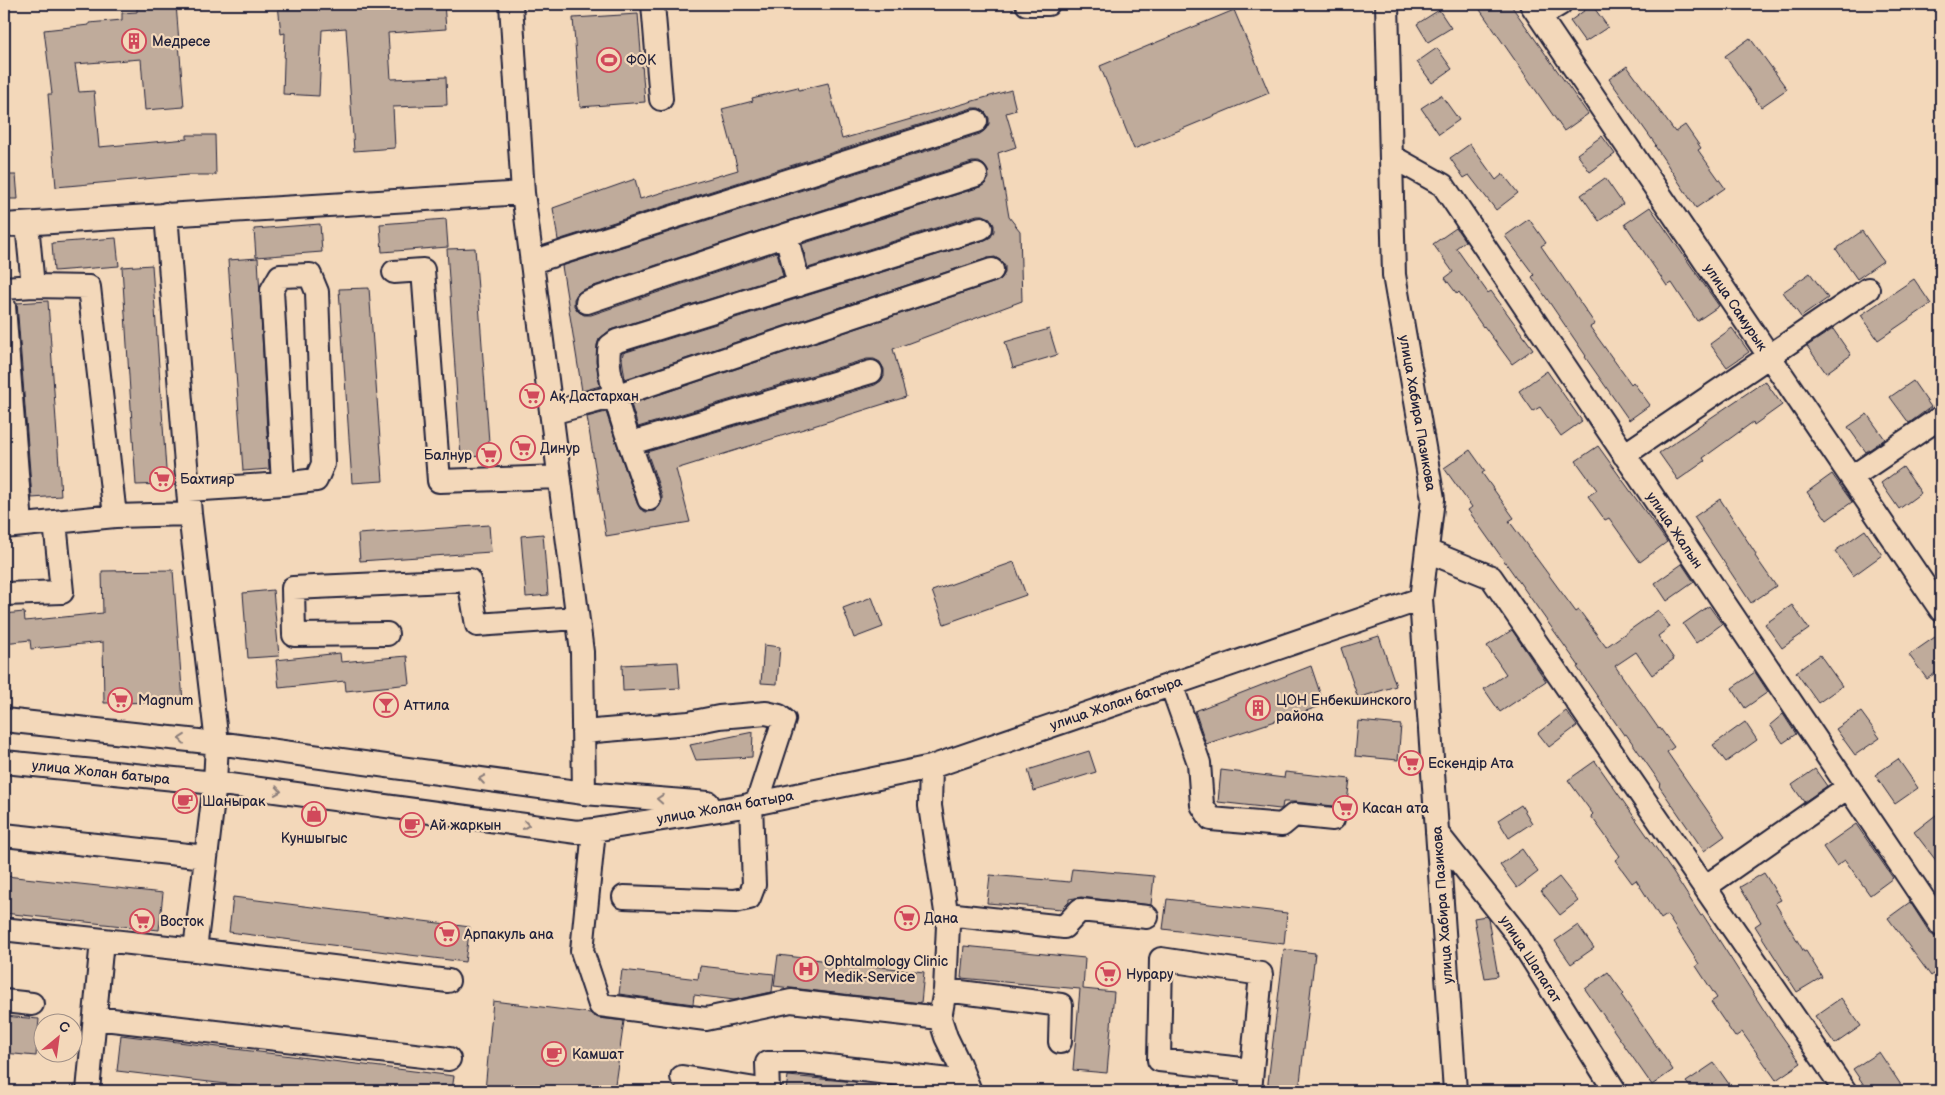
<svg xmlns="http://www.w3.org/2000/svg" width="1945" height="1095" font-family="'Balsamiq Sans',sans-serif">
<style>
.building{fill:#bfab9b;stroke:#22223b}
.lines{fill:none;stroke-linecap:round;stroke-linejoin:round}
.minor-casing{stroke:#22223b;stroke-width:26}
.minor{stroke:#f3d8ba;stroke-width:22}
.oneway{stroke:#8a7d7a}
.labels{text-anchor:middle;stroke-width:4.5;stroke-linejoin:round;paint-order:stroke}
.poi-label{font-size:14px;fill:#22223b;stroke:#f3d8ba;text-anchor:start}
.street-label{font-size:14px;fill:#22223b;stroke:#f3d8ba}
</style>
<rect width="100%" height="100%" fill="#f3d8ba"/>
<filter id="ink" filterUnits="userSpaceOnUse"><feTurbulence type="fractalNoise" baseFrequency=".02" numOctaves="2"/><feDisplacementMap in="SourceGraphic" scale="10" xChannelSelector="R" yChannelSelector="G"/><feConvolveMatrix kernelMatrix="1 2 1 2 8 2 1 2 1" color-interpolation-filters="sRGB"/></filter>
<g filter="url(#ink)">
<!-- building -->
<path class="building" d="M137,4H176L184,107L145,110L141,59L75,64L79,92L94,91L99,147L187,139V135H215L216,175H188L56,187L48,94H52L44,30L89,25V23L122,20V13L137,12Z
M278,4H444L446,29L388,33L391,79L446,77L447,105L393,107L395,148L354,151L346,28L322,30L319,96L283,94L285,33L281,34Z
M1476,4H1510L1588,114L1564,131Z
M1592,5L1608,27L1585,42L1570,21Z
M1234,10L1269,93L1134,149L1100,66Z
M1439,10L1451,28L1428,42L1417,24Z
M638,14L645,102L580,107L573,18Z
M1750,38L1787,89L1761,107L1725,56Z
M1437,48L1452,69L1432,83L1417,62Z
M1627,66L1675,132L1685,125L1701,148L1698,150L1725,188L1696,208L1655,146L1656,145L1609,79Z
M828,83L842,139L1011,90L1016,110L1006,113L1016,147L998,153L1009,217L1020,231L1022,301L893,349L906,397L676,469L690,522L606,536L587,417L606,412L637,503L640,509L646,512L654,511L659,507L662,501V495L647,452L875,385L881,381L884,376V369L880,362L874,359H867L638,427L631,404L996,282L1001,279L1005,273V266L1001,261L995,257L988,258L625,379L622,359L623,353L985,240L991,237L994,231V225L990,218L983,215H977L808,268L802,244L980,187L986,183L989,178L988,171L984,165L979,162H972L782,223L582,290L577,294L574,299V306L579,312L584,315H591L777,252L783,276L610,330L599,339L597,345L596,361L600,386L582,391L562,266L980,134L985,130L989,124V118L985,112L979,108H972L558,240L553,208L635,179L640,199L738,170L722,109L753,101L752,98L798,87L799,90Z
M1441,95L1459,120L1439,134L1421,108Z
M1602,136L1615,154L1590,172L1577,154Z
M1470,144L1496,180L1503,174L1518,193L1496,210L1469,175L1464,178L1450,158Z
M4,175H16L18,199H4Z
M1605,178L1623,204L1599,221L1581,195Z
M1650,207L1719,306L1697,321L1672,283L1667,286L1625,224Z
M446,219L448,247L382,252L380,224Z
M1529,219L1546,243L1541,246L1595,324L1590,327L1631,384L1633,382L1650,405L1629,420L1585,357L1586,356L1532,277L1534,275L1505,236Z
M320,224L322,252L256,257L254,229Z
M1456,228L1465,241L1456,248L1488,293L1491,291L1533,349L1512,364L1484,326L1483,327L1459,292L1457,294L1445,278L1453,272L1433,244Z
M1862,231L1883,261L1857,279L1836,249Z
M116,238L119,266L54,271L52,243Z
M475,248L490,456L461,457L447,249Z
M258,258L269,469L243,471L228,260Z
M152,265L167,484L136,485L122,267Z
M1810,273L1828,298L1801,317L1783,292Z
M1914,279L1931,304L1878,340L1861,315Z
M369,288L383,481L352,483L339,289Z
M48,301L61,496L32,498L17,303Z
M1732,328L1749,352L1727,367L1710,344Z
M1049,329L1057,355L1013,368L1005,342Z
M1833,329L1851,355L1826,373L1807,346Z
M1547,371L1582,421L1561,436L1540,407L1533,411L1519,391Z
M1765,381L1782,405L1754,425L1753,422L1703,458L1705,461L1678,480L1659,453Z
M1913,381L1931,407L1909,423L1890,397Z
M1867,414L1885,439L1866,452L1848,427Z
M1598,446L1667,542L1640,562L1609,518L1605,520L1588,496L1597,490L1576,461Z
M1470,450L1485,471L1482,473L1514,518L1509,521L1576,612L1579,610L1606,647L1658,610L1670,627L1658,636L1674,659L1652,675L1636,652L1615,666L1659,729L1660,728L1674,747L1667,752L1725,836L1704,851L1659,786L1661,784L1626,734L1624,735L1577,667L1579,666L1468,510L1472,507L1444,468Z
M1903,467L1921,493L1899,509L1881,483Z
M1832,474L1852,502L1827,520L1807,492Z
M1720,499L1756,554L1755,556L1776,586L1751,603L1694,517Z
M489,525L491,552L360,561L358,534Z
M1865,530L1882,555L1853,576L1835,551Z
M543,534L548,595L526,597L521,536Z
M1014,562L1026,595L944,624L932,591Z
M1682,564L1694,582L1667,601L1655,583Z
M173,570L183,702L104,703L103,642L31,649L30,640L4,643V614L24,612L25,621L103,613L102,571Z
M273,590L279,656L248,658L243,593Z
M872,597L883,627L854,638L843,608Z
M1792,605L1809,629L1782,648L1765,624Z
M1709,606L1722,624L1696,643L1683,624Z
M1512,630L1546,681L1500,712L1484,689L1506,674L1487,646Z
M1379,636L1396,686L1358,698L1341,648Z
M1935,637L1941,646V669L1927,679L1909,655Z
M764,645L780,647L777,684L761,683Z
M340,653L341,662L407,656L410,684L346,691L345,681L279,688L276,660Z
M1820,655L1842,686L1818,703L1796,672Z
M678,662L680,688L623,691L622,665Z
M1311,666L1324,705L1206,744L1195,711Z
M1755,672L1768,692L1745,708L1732,688Z
M1566,711L1577,726L1549,747L1538,733Z
M1861,712L1880,738L1855,755L1836,729Z
M1783,714L1796,734L1783,743L1770,725Z
M1358,721L1401,725L1398,760L1355,756Z
M1745,722L1757,740L1726,762L1713,745Z
M753,732L752,757L696,760L690,745Z
M1089,751L1096,772L1034,791L1028,770Z
M1898,759L1918,788L1895,804L1875,775Z
M1595,761L1672,871L1701,916L1703,915L1767,1015L1801,1063L1776,1080L1742,1032L1735,1037L1711,1002L1717,998L1696,966L1699,964L1667,915L1661,919L1636,880L1632,883L1615,860L1620,856L1591,816L1593,814L1568,780Z
M1815,769L1827,786L1804,802L1792,785Z
M1221,770L1284,778L1285,772L1350,779L1346,809L1334,806L1295,802H1283L1282,808L1280,809L1218,802Z
M1521,805L1532,823L1509,838L1498,820Z
M1941,811V867L1914,832Z
M1856,824L1893,878L1870,895L1845,860L1836,866L1823,847Z
M1522,849L1538,872L1517,888L1500,865Z
M1072,869L1154,876L1151,905L1081,897L1069,899V902L1062,909L987,903L990,875L1070,882Z
M1764,873L1781,900L1775,903L1804,952L1806,951L1822,977L1797,992L1755,926L1761,922L1740,887Z
M6,876L163,893L159,930L4,913Z
M1559,877L1578,901L1560,915L1541,891Z
M233,897L470,927L465,962L229,932Z
M1167,899L1287,913L1284,944L1163,929Z
M1910,902L1930,933L1935,937L1941,938V969L1931,976L1888,918Z
M1486,916L1488,919L1498,976L1485,978L1474,918Z
M1578,925L1594,948L1571,964L1555,941Z
M964,946L1085,958L1083,989L1114,992L1107,1073L1073,1070L1080,989L961,978Z
M1284,949L1315,953L1299,1091H1267Z
M778,955L924,972L921,1003L774,986Z
M700,966L774,974L772,992L734,1000L694,995L693,1004L619,994L622,970L698,979Z
M1608,972L1624,994L1622,996L1673,1070L1652,1085L1585,989Z
M1841,998L1861,1026L1835,1044L1815,1016Z
M493,1001L590,1013L598,1018L624,1021L614,1091H485Z
M4,1016L39,1019L36,1056L4,1053Z
M121,1035L454,1076L452,1091H285L117,1071Z
M1879,1052L1905,1091H1868L1853,1069Z
M1714,1063L1734,1091H1693L1686,1082Z
M788,1076L856,1082L855,1091H786Z"/>
<g class="lines">
<defs>
<path id="minor" d="M511,4L523,193L582,652L584,793
M653,4L661,99
M1027,4H1048
M1387,4L1394,275L1433,499L1421,599L1455,1091
M1531,4L1941,610
M1540,16L1560,4
M1391,156L1443,185L1941,925
M166,214L190,514L217,743L215,783L195,950
M27,224L33,286
M4,225L523,193
M786,235L976,175
M532,262L976,121
M394,272L423,270L439,481L559,477
M4,288L33,286L89,287L115,516
M587,302L786,235L799,285
M4,306L21,525
M551,413L615,396L992,270
M631,443L871,372
M1624,455L1868,289
M1852,477L1941,417
M188,490L283,484L316,480L323,464L317,292L310,275L280,276L272,290L283,484
M649,499C639,468 601,373 610,346L617,341L981,228
M4,527L115,516L190,514
M1427,551L1491,577L1845,1091
M4,594L62,592L55,522
M387,634L294,635L293,588L469,580L477,625L577,618
M1171,684L1199,763L1202,805L1211,819L1282,825L1294,815L1333,819
M4,720L217,743L584,793L708,803
M583,732L689,723L719,717L766,713L779,716L784,720L757,803
M4,762L215,783L577,832L594,830L744,806L931,767L1421,599
M931,767L930,806L948,925L945,990L940,1018L946,1037L959,1064L970,1091
M594,830L582,951L600,1005L706,1019L791,1001L940,1018
M1437,833L1516,933L1615,1091
M4,835L206,857
M1705,887L1848,787
M624,897L735,901L749,898L754,885L751,804
M947,914L1064,927L1080,910L1147,917
M11,930L195,950L448,981
M945,990L1061,1005L1060,1042
M4,1001L32,1004
M95,1018L449,1059
M682,1077L768,1091L767,1063H802L966,1082
M88,1091L102,940
M1250,1091L1261,974L1161,959L1159,1060L1252,1070"/>
</defs>
<!-- minor casing -->
<use href="#minor" class="minor-casing"/>
<!-- minor -->
<use href="#minor" class="minor"/>
</g>
<!-- one-way arrows -->
<defs><path id="oneway-chevron" d="M-2-3.5L2.5 0L-2 3.5" fill="none" stroke-width="1.6" stroke-linecap="round" stroke-linejoin="round" transform="scale(1.25)"/></defs>
<g class="oneway">
<use href="#oneway-chevron" transform="translate(182 739) rotate(-174)"/>
<use href="#oneway-chevron" transform="translate(482 779) rotate(-172)"/>
<use href="#oneway-chevron" transform="translate(278 791) rotate(8)"/>
<use href="#oneway-chevron" transform="translate(660 799) rotate(-176)"/>
<use href="#oneway-chevron" transform="translate(526 825) rotate(8)"/>
</g>
</g>
<!-- icons -->
<defs>
<symbol id="building-ring" viewBox="-11 -11 22 22"><circle r="9.5" fill="#f3d8ba" stroke="#d1495b" stroke-width="1.5"/><path d="M-4-6H4V6H1V3H-1V6H-4ZM-2.5-4.3h1.7v1.8h-1.7ZM.8-4.3h1.7v1.8H.8ZM-2.5-1h1.7V.8h-1.7ZM.8-1h1.7V.8H.8Z" fill="#d1495b"/></symbol>
<symbol id="stadium-ring" viewBox="-11 -11 22 22"><circle r="9.5" fill="#f3d8ba" stroke="#d1495b" stroke-width="1.5"/><path d="M0-5a6.5 5 0 1 0 0 10a6.5 5 0 1 0 0-10ZM-3.5-1.8h7v3.6h-7Z" fill="#d1495b"/></symbol>
<symbol id="supermarket-ring" viewBox="-11 -11 22 22"><circle r="9.5" fill="#f3d8ba" stroke="#d1495b" stroke-width="1.5"/><path d="M-6-5.5h2.5l.6 2H6L4.5 2H-2.5L-4.4-4H-6ZM-1.5 3.2a1.3 1.3 0 1 0 .1 0ZM3 3.2a1.3 1.3 0 1 0 .1 0Z" fill="#d1495b"/></symbol>
<symbol id="bar-ring" viewBox="-11 -11 22 22"><circle r="9.5" fill="#f3d8ba" stroke="#d1495b" stroke-width="1.5"/><path d="M-6-5H6L.8 .8V4.5H3.5V6h-7V4.5H-.8V.8Z" fill="#d1495b"/></symbol>
<symbol id="cafe-ring" viewBox="-11 -11 22 22"><circle r="9.5" fill="#f3d8ba" stroke="#d1495b" stroke-width="1.5"/><path d="M-5.5-4.5H6V0H3Q3 3.5 0 3.5H-2.5Q-5.5 3.5-5.5 0ZM3-3.2v2h1.7v-2ZM-6 4.5H4V6H-6Z" fill="#d1495b"/></symbol>
<symbol id="shop-ring" viewBox="-11 -11 22 22"><circle r="9.5" fill="#f3d8ba" stroke="#d1495b" stroke-width="1.5"/><path d="M-5-2.5h2.3a2.7 3.5 0 0 1 5.4 0H5L5.5 6h-11ZM-1.5-2.5h3a1.5 2.3 0 0 0-3 0Z" fill="#d1495b"/></symbol>
<symbol id="hospital-ring" viewBox="-11 -11 22 22"><circle r="9.5" fill="#f3d8ba" stroke="#d1495b" stroke-width="1.5"/><path d="M-5-5h3v3.5h4V-5h3V5h-3V1.5h-4V5h-3Z" fill="#d1495b"/></symbol>
</defs>
<g fill-rule="evenodd">
<use href="#building-ring" x="120" y="27" width="28" height="28"/>
<use href="#stadium-ring" x="595" y="46" width="28" height="28"/>
<use href="#supermarket-ring" x="518" y="382" width="28" height="28"/>
<use href="#supermarket-ring" x="509" y="434" width="28" height="28"/>
<use href="#supermarket-ring" x="475" y="441" width="28" height="28"/>
<use href="#supermarket-ring" x="148" y="465" width="28" height="28"/>
<use href="#supermarket-ring" x="106" y="686" width="28" height="28"/>
<use href="#bar-ring" x="372" y="691" width="28" height="28"/>
<use href="#building-ring" x="1244" y="694" width="28" height="28"/>
<use href="#supermarket-ring" x="1397" y="749" width="28" height="28"/>
<use href="#cafe-ring" x="171" y="787" width="28" height="28"/>
<use href="#supermarket-ring" x="1331" y="794" width="28" height="28"/>
<use href="#shop-ring" x="300" y="800" width="28" height="28"/>
<use href="#cafe-ring" x="398" y="811" width="28" height="28"/>
<use href="#supermarket-ring" x="893" y="904" width="28" height="28"/>
<use href="#supermarket-ring" x="128" y="907" width="28" height="28"/>
<use href="#supermarket-ring" x="433" y="920" width="28" height="28"/>
<use href="#hospital-ring" x="792" y="955" width="28" height="28"/>
<use href="#supermarket-ring" x="1094" y="960" width="28" height="28"/>
<use href="#cafe-ring" x="540" y="1040" width="28" height="28"/>
</g>
<g class="labels">
<!-- poi labels -->
<g class="poi-label">
<text x="152" y="46">Медресе</text>
<text x="626" y="65">ФОК</text>
<text x="550" y="401">Ақ Дастархан</text>
<text x="540" y="453">Динур</text>
<text x="472" y="460" text-anchor="end">Балнур</text>
<text x="180" y="484">Бахтияр</text>
<text x="138" y="705">Magnum</text>
<text x="1276" y="705">ЦОН Енбекшинского<tspan x="1276" dy="16">района</tspan></text>
<text x="404" y="710">Аттила</text>
<text x="1428" y="768">Ескендір Ата</text>
<text x="202" y="806">Шанырак</text>
<text x="1362" y="813">Касан ата</text>
<text x="430" y="830">Ай жаркын</text>
<text x="314" y="843" text-anchor="middle">Куншыгыс</text>
<text x="924" y="923">Дана</text>
<text x="160" y="926">Восток</text>
<text x="464" y="939">Арпакуль ана</text>
<text x="824" y="966">Ophtalmology Clinic<tspan x="824" dy="16">Medik-Service</tspan></text>
<text x="1126" y="979">Нурару</text>
<text x="572" y="1059">Камшат</text>
</g>
<!-- street labels -->
<g class="street-label">
<text transform="translate(1736 307) rotate(56)" y="5">улица Самурык</text>
<text transform="translate(1418 413) rotate(80)" y="5">улица Хабира Пазикова</text>
<text transform="translate(1675 530) rotate(56)" y="5">улица Жалын</text>
<text transform="translate(1116 703) rotate(-19)" y="5">улица Жолан батыра</text>
<text transform="translate(101 772) rotate(6)" y="5">улица Жолан батыра</text>
<text transform="translate(725 807) rotate(-10)" y="5">улица Жолан батыра</text>
<text transform="translate(1442 905) rotate(-94)" y="5">улица Хабира Пазикова</text>
<text transform="translate(1531 959) rotate(57)" y="5">улица Шапагат</text>
</g>
</g>
<!-- margin -->
<rect width="1945" height="1095" fill="none" stroke="#f3d8ba" stroke-width="20"/>
<rect x="10" y="10" width="1925" height="1075" fill="none" stroke="#22223b" stroke-width="2" filter="url(#ink)"/>
<!-- north arrow -->
<g transform="translate(58 1038) rotate(29)"><circle r="24" fill="#f3d8ba" stroke="#9f8f87"/>
<path d="M0-4L9 19L0 12L-9 19Z" fill="#d1495b"/>
<text y="-8" font-size="14" font-weight="bold" text-anchor="middle" fill="#22223b">С</text>
</g>
</svg>
